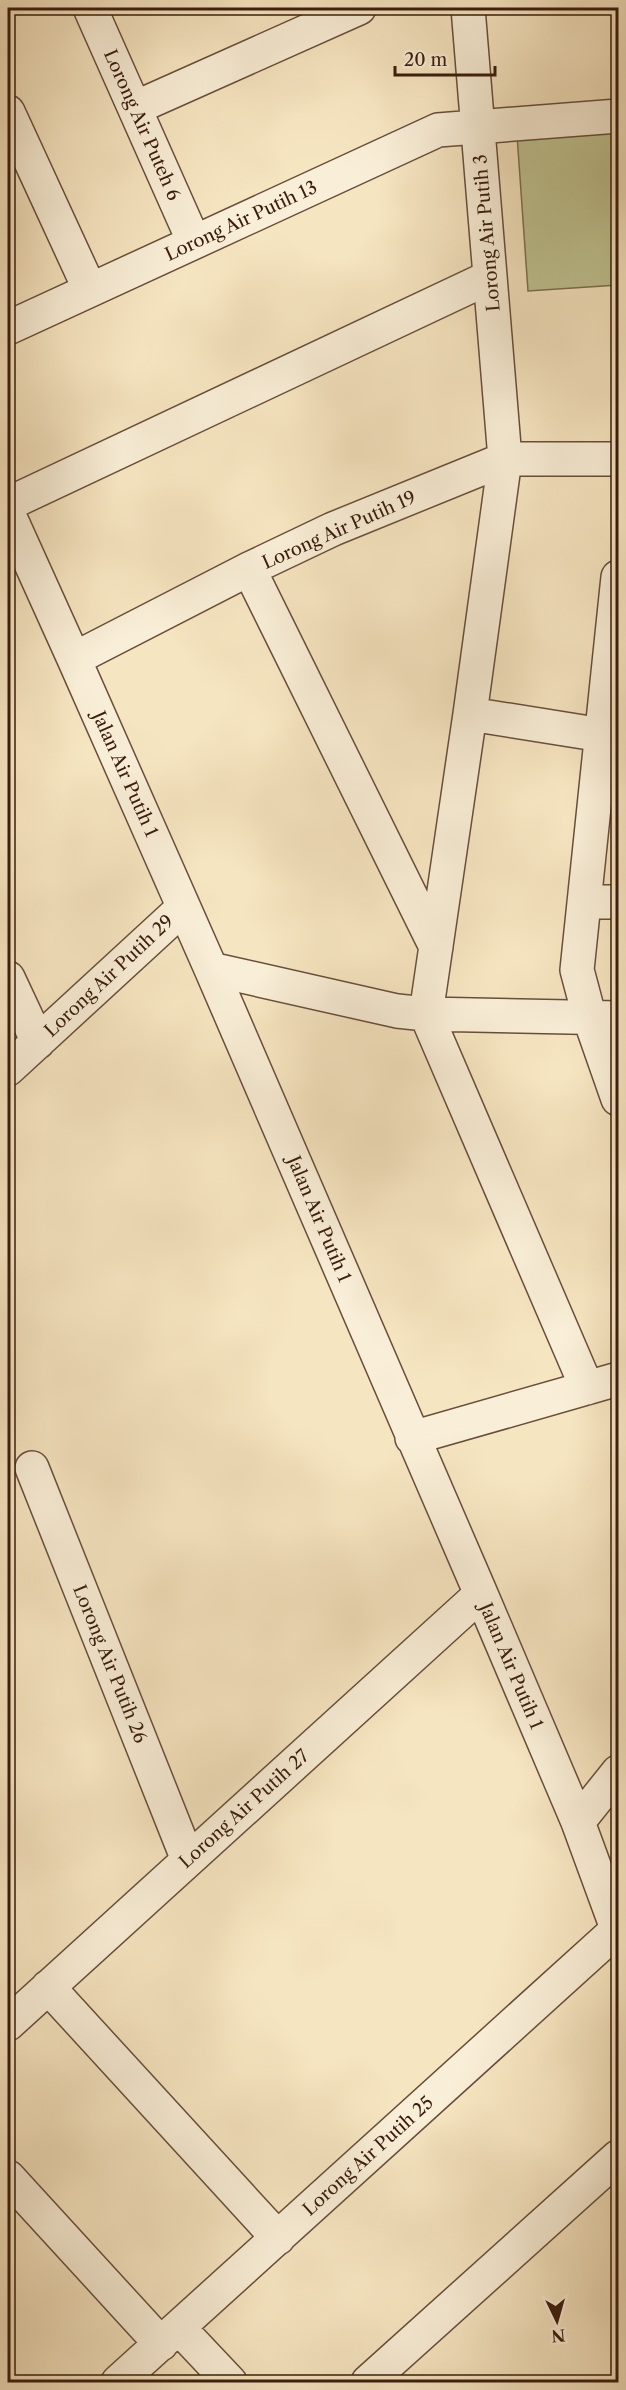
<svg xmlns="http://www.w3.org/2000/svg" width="626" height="2390" font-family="'Libre Caslon Text',serif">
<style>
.green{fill:#bfc391;stroke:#7c7050;stroke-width:1.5}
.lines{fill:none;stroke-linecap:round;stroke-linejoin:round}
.minor-casing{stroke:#684e3b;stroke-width:36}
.minor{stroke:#f9eed7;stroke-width:33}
.labels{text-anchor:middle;stroke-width:4.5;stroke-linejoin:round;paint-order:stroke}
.street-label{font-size:18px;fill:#391c0e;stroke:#f9eed7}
</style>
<rect width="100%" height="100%" fill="#f6e5c1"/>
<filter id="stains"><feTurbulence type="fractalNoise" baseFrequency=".00333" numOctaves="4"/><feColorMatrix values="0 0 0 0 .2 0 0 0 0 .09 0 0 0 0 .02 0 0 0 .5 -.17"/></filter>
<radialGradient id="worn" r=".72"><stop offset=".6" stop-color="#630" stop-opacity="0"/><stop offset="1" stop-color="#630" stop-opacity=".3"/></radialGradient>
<!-- green -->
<path class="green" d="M618,127V285L528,291L517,135Z"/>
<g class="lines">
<defs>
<path id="minor" d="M90,8L194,242
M468,8L505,459L470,714L426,1014L587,1388
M135,108L359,8
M8,112L90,290
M8,328L438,130L618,116
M8,504L490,277
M8,513L74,659L211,969L481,1594L578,1822L618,1931
M249,569L436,947
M618,577L577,970L590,1019L618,1099
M74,659L249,569L333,529L505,459H618
M470,714L602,735H618
M584,902H618
M211,969L397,1011L426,1014L618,1018
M8,978L38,1042
M8,1069L183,908
M412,1438L618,1379
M32,1468L188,1860
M578,1822L618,1772
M48,1987L278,2238
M8,2024L481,1594
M8,2177L161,2344
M179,2328L230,2382
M118,2382L618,1929
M368,2382L618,2157"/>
</defs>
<!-- minor casing -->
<use href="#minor" class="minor-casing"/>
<!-- minor -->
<use href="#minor" class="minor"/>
</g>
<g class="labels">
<!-- street labels -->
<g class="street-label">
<text transform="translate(142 125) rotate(66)" y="6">Lorong Air Puteh 6</text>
<text transform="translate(241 221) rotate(-25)" y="6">Lorong Air Putih 13</text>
<text transform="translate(487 233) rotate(-95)" y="6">Lorong Air Putih 3</text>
<text transform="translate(339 530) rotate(-24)" y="6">Lorong Air Putih 19</text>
<text transform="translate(125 774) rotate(66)" y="6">Jalan Air Putih 1</text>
<text transform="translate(109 976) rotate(-43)" y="6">Lorong Air Putih 29</text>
<text transform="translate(319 1219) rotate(67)" y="6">Jalan Air Putih 1</text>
<text transform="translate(110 1664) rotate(68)" y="6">Lorong Air Putih 26</text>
<text transform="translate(511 1666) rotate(67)" y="6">Jalan Air Putih 1</text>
<text transform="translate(244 1809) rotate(-42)" y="6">Lorong Air Putih 27</text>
<text transform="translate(368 2156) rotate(-42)" y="6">Lorong Air Putih 25</text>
</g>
</g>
<!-- margin -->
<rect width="626" height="2390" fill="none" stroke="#f6e5c1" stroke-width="30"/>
<rect x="9" y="9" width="608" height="2372" fill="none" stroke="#391c0e" stroke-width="3"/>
<rect x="15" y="15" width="596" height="2360" fill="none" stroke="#391c0e" stroke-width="1.5"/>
<!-- north arrow -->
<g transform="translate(557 2321) rotate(175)" stroke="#f9eed7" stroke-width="4.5" paint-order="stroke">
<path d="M0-4.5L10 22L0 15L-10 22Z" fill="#391c0e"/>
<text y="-9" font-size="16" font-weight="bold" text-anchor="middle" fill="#391c0e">N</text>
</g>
<!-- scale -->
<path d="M395 66v9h100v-9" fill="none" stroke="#391c0e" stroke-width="3"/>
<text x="404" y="66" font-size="18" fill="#391c0e" stroke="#f9eed7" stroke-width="4.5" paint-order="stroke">20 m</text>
<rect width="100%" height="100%" filter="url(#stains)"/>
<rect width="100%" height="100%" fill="url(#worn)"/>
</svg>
